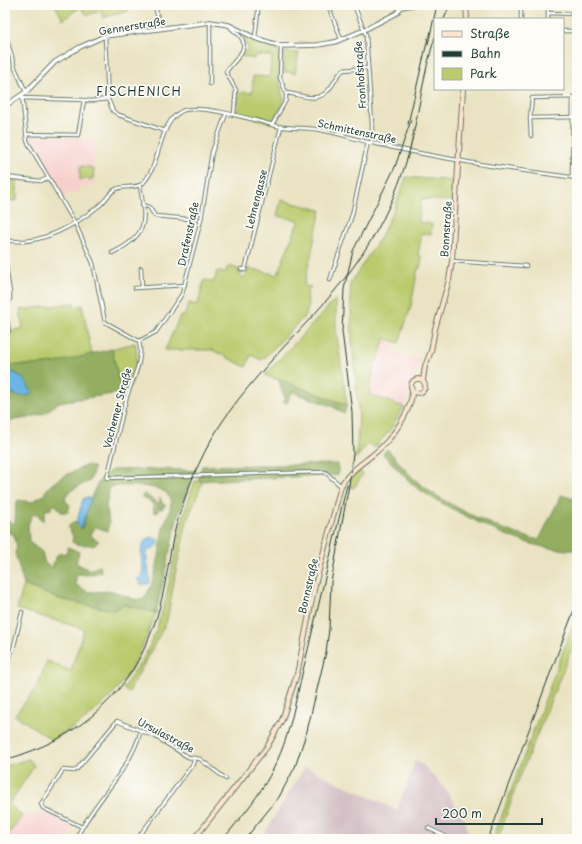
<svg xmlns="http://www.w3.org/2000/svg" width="582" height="844" font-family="'Playpen Sans',sans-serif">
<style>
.built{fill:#f7d0ce}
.industrial{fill:#d2bec4}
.green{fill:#baca6d;stroke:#6c8450}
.forest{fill:#93ae60;stroke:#59764a}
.water{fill:#6ab5e3;stroke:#44798c}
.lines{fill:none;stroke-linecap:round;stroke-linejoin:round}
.minor-casing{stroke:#676;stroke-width:4.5}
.tertiary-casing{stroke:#676;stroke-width:5.5}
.secondary-casing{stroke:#676;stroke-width:6}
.minor{stroke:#fff;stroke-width:2.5}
.tertiary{stroke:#fff;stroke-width:3.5}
.secondary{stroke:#fbe5cf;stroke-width:4}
.tram{stroke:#1f3d34;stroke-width:1}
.rail{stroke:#1f3d34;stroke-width:1}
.labels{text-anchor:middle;stroke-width:3.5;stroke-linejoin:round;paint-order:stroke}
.street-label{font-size:10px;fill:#1f3d34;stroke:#fdfcf7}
.quarter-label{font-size:12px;letter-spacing:1px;fill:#1f3d34;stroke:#fdfcf7}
</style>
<rect width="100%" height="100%" fill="#fdfcf7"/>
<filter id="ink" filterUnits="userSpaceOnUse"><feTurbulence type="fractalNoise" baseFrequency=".025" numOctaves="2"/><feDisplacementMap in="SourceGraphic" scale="8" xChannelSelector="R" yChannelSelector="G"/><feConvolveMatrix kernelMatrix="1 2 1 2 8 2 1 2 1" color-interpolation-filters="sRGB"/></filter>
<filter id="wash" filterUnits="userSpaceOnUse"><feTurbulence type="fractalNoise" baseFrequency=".012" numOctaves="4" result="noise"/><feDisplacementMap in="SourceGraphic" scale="16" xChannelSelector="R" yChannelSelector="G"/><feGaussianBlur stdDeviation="0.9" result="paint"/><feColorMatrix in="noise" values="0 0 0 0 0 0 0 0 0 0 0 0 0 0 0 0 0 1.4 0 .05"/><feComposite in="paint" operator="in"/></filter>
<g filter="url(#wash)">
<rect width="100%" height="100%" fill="#eae3c3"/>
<!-- built -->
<path class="built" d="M30,136L81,137L82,139L95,140L94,165L97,166L93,184H90L88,189L80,184L79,193H69L63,197L30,143Z
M385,338L395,342L393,350L421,360L403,407L369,394L375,361H378Z
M46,812L74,826L68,839H7L22,817Z"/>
<!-- industrial -->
<path class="industrial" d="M415,761L422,764L446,790L465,820L470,839H261L305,767L397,810Z"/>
<!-- green -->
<path class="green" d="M55,5H127L128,11L103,18L101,11L87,15L80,7L63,20Z
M245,37L276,48L280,56L278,76L284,102L275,117L270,123L237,112L239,94L244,92L252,93L253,76L269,77L272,58L271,56L255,55L254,59L241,56L244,51H248V45H245Z
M286,52L299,53L295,73L284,72V53Z
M80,166L90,167L94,170L93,179L80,180Z
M406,177L453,181L452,201L421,199L419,222L432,224L431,234L422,233L418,255L422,257L420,268H418L411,306L399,343L385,338L377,362L375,361L369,394L404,407L390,430L374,448L369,443L356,458L359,417L352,341L350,284L380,238L395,207Z
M5,179L17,180V201L5,200Z
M281,200L321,210L304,286L311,287L307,292L308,307L306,315L262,360L251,355L246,367L212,350H165L180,316H184L189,303L198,305L204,280L214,282L217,271L225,273L227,268L231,266L238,269L242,277L245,278L248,268L277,275L299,220L277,216Z
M336,299V329L347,405L265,375Z
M74,303V307L82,305L92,355L55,363L36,365H9L5,352V323L8,332L23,328L20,310Z
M135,343C139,357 136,381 126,392L119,382L111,349Z
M359,471L363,474L354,488L350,487L352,476Z
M195,481H203L187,521L175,575L167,621L129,692L123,689L145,656L156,631L165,602L182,520Z
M24,585L59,599L113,610L125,605L156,613C147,634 140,656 128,674C109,703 82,724 52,740L15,715L37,687L47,661L71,671L84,629L17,609Z
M577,614V642L572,648L517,784L498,839H493Z
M29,759L34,766L9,804L22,816L5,839V766Z"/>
<!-- forest -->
<path class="forest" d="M112,349L119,382L126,392L59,402L45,413L28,418L14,420L5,424V395L14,393L17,396L27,395L30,389C22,378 22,374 8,371L5,373V352L9,365H36L55,363Z
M278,379L347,405L344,414L332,406L292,392L287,403L283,402L285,398Z
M387,449C398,460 407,474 419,483C445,505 505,533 539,540L561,495L577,500V538L573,550C532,550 495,531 460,513C445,505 429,497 415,486C403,477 394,464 383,454Z
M338,464V475L198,481L202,466Z
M87,465L94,468L90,481L75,488L66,495L65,500L70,505L68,512H61L55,504L50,510L46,509L43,521L37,514L32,515L28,525L29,542L42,552L45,564L53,568V563L58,554L66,553L68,547L79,552L76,563L89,570L100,566L101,572L87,575L76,574V585L88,592L113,591L133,599L143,600C156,583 160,553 162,533C163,521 176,508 168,495C161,484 122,485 110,487L106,505L109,523L108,531L96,527L90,533L93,538L99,541L94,546C86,543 80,547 72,542L73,536L68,527L74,521L80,523L82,529C89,508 92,480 112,470L169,469L194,471L177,519L156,613L125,605L113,610L59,599L24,585L15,553L17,547L14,535L5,531V520L15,524L16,504L18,500L31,502L44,495C49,480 74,472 87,465Z
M144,494L158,503L160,502V497L162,504L166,505L161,510L160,506L157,513L154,512L153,504L142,497Z"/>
<!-- water -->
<path class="water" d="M8,371C21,373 26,382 32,392L31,395L17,396L14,393L5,395V373Z
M87,497L91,499L81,528L77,524V521L83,499Z
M152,537L158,540C160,548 151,548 146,552L150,580L149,584L141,585L137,579H139L143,573C142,561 136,542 152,537Z"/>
</g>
<g filter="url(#ink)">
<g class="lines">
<defs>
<path id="minor" d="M155,5L160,29
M328,5L341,39
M354,5L366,35L372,124V143
M548,13L577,14
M521,19V5
M548,19V5
M210,22V84
M229,25C232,31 239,33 242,39C249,51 231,63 226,72L236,90L234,113
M563,31H577
M5,33L15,68L26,92
M105,36L108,99L113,111L119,115L165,131
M255,38L258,12L257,5
M286,93C301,94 318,105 330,88C335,82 337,75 343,70L368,68
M22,95L27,141L75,223L93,263L105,322L139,341C144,362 131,381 126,400C119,426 114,452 107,478L325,472L341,486
M577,97L532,98L530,118L577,117
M23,98L84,100L90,101L108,99
M530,118L531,136
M272,125L286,100V93L280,78L281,46
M27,134L78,135L84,100
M573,146H577
M5,177L41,181L49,178
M572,177L573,98
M142,205L149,207L155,216L201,220
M5,240C40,247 74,226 100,205C106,200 109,193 116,189C124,185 134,189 142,184C162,165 157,123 182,111C198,103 255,120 273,125C289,130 305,126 321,130C337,133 352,138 368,142C398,149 427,155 457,160C497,168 537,172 577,178
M112,253C149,235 146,222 140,186
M5,260L10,293V299L5,306
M452,261L526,266
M141,268L142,287
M241,269L245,270L281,127
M330,280L352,215L368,142
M135,288L185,285
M5,311L9,331
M139,341L156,332L182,294L201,220L212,152L226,114
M5,664L13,650L22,612
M82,827L43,808L41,804L61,773L63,770L74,771L77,769L117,721L156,737L188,757L200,759L226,779
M428,828L451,839
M76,839C94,800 130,772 141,730
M137,839L193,764L194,759"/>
<path id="tertiary" d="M5,106L26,92L55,62L80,47L105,36L210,22L229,25L255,38L281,46L317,45L335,42L364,30L397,13L401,7L413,5"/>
<path id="secondary" d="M466,5L467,19
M411 386a7 7 0 1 1 14 0a7 7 0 1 1-14 0Z
M423,380L425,366L431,351L435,329L449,280L452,261L463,89
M194,839L267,747L282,720L297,674L315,585L341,486C348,472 363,463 375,453C390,441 413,410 412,390"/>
</defs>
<!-- minor casing -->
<use href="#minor" class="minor-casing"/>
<!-- tertiary casing -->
<use href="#tertiary" class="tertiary-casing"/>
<!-- secondary casing -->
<use href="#secondary" class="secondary-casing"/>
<!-- minor -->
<use href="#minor" class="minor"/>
<!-- tertiary -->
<use href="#tertiary" class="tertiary"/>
<!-- secondary -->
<use href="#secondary" class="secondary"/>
<!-- tram -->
<path class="tram" d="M223,839C258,798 279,770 292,717L347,485"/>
<!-- rail -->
<path class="rail" d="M444,19L450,5
M428,44L437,5
M408,124L428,38
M5,760C81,738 133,693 157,616C165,591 168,564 173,538C181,504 194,471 211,440C254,365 326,315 370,242C388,213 401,181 410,149C419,112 423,74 435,37
M245,839L279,797L295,767L307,731L326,652L329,629L331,582L349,485L353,454L352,412L342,331L344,289L353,251L395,167L411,120
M488,839L577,602"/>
</g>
</g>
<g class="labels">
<!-- street labels -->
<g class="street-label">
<text transform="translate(132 26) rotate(-9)" y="4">Gennerstraße</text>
<text transform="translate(360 75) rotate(-94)" y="4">Fronhofstraße</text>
<text transform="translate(357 131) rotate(12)" y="4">Schmittenstraße</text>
<text transform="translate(256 199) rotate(-76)" y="4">Lehnengasse</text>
<text transform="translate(446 229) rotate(-86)" y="4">Bonnstraße</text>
<text transform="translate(188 234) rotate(-78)" y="4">Drafenstraße</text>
<text transform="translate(117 408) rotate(-75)" y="4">Vochemer Straße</text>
<text transform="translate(308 586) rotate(-77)" y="4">Bonnstraße</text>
<text transform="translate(166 735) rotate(28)" y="4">Ursulastraße</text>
</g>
<!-- quarter labels -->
<g class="quarter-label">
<text x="139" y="96">FISCHENICH</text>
</g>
</g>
<!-- margin -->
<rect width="582" height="844" fill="none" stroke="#fdfcf7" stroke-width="20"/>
<!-- legend -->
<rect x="434" y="18" width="130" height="72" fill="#fdfcf7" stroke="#a4b0a9"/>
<rect x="442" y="31" width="20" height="6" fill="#fbe5cf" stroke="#a4b0a9"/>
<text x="470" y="38" font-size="12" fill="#1f3d34">Straße</text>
<rect x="442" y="51" width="20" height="6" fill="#1f3d34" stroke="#a4b0a9"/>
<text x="470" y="58" font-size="12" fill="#1f3d34">Bahn</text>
<rect x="442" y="68" width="20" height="12" fill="#baca6d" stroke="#a4b0a9"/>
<text x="470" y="78" font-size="12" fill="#1f3d34">Park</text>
<!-- scale -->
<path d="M436 818v6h106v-6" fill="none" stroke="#1f3d34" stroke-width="2"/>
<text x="442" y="818" font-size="12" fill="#1f3d34" stroke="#fdfcf7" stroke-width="3" paint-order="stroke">200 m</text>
</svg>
